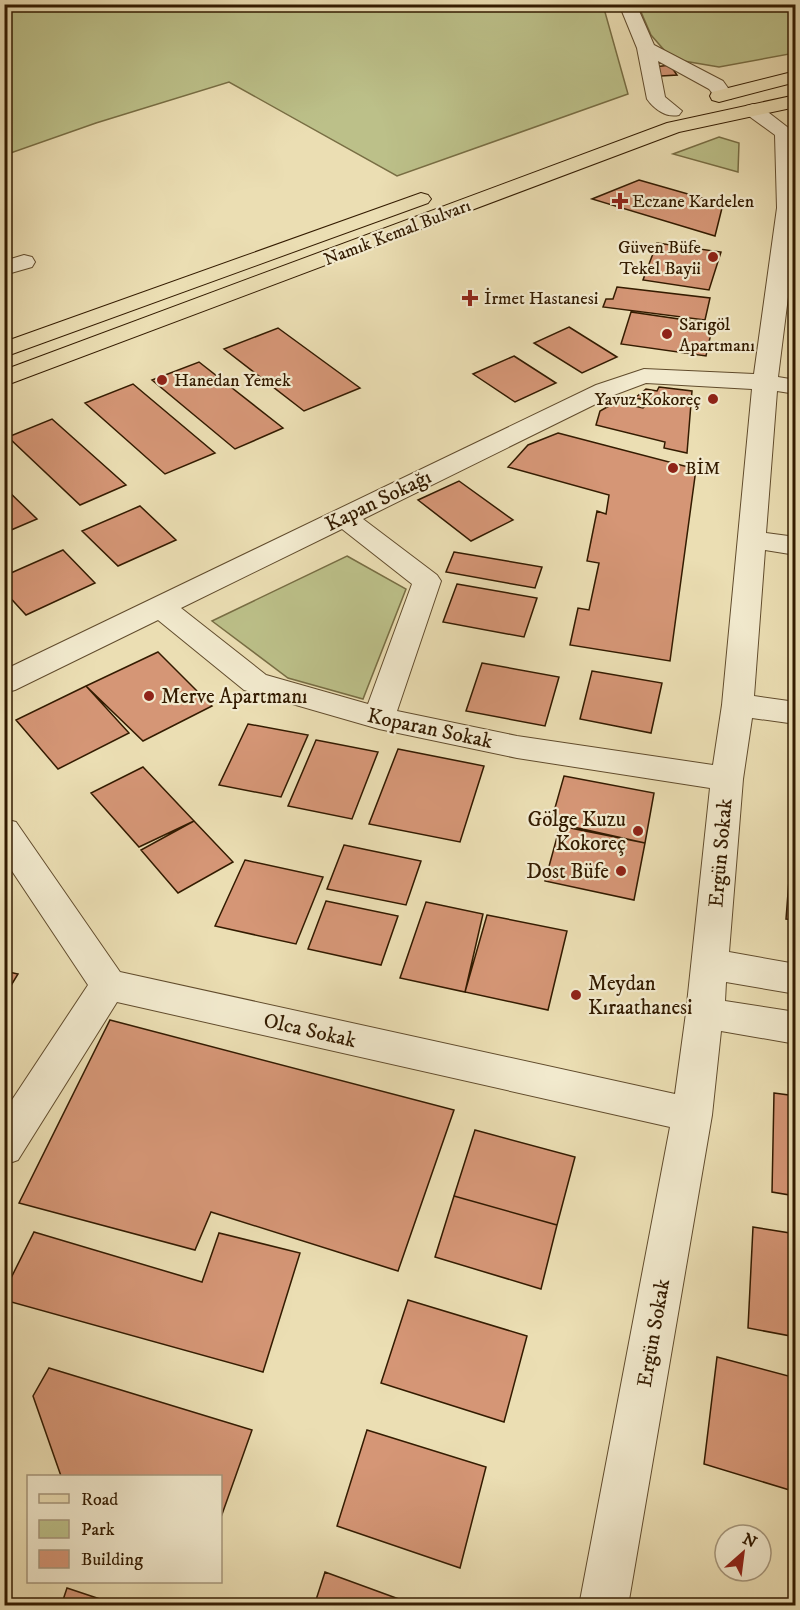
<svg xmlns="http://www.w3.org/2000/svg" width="800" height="1610" font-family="'IM FELL DW Pica',serif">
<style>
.green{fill:#bcc089;stroke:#786e44;stroke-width:1.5}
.building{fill:#d59676;stroke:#331b00;stroke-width:1.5}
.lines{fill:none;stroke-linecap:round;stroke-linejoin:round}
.minor-casing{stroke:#614c2d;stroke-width:2}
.major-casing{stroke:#331b00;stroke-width:2}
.minor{fill:#f2eace;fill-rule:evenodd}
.major{fill:#ebdeb3;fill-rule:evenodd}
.poi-dot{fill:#8f2418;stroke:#f2eace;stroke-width:2}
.labels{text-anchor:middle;stroke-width:4.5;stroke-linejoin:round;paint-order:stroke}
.far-poi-label{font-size:18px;fill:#331b00;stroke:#f2eace;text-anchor:start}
.far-street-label{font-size:18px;fill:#331b00;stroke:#f2eace}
.street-label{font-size:21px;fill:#331b00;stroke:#f2eace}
.poi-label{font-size:21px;fill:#331b00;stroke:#f2eace;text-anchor:start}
</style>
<rect width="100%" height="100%" fill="#ebdeb3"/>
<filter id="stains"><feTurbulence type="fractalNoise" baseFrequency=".00333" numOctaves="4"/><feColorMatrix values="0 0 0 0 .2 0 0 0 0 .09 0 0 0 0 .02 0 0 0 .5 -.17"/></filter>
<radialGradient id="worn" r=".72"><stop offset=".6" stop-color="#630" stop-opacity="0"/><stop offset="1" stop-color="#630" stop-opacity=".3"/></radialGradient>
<!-- green -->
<path class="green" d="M4,5H603L628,94L397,176L229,82L96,123L5,155Z
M638,5H795V53L719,67L672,59L651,35Z
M719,137L739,143L738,172L673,154Z
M347,556L406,589L363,699L288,678L212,621Z"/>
<!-- building -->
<path class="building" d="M670,65L677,75L661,76L654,67Z
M639,180L723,204L715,236L592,199Z
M657,243L721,252L709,290L643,280Z
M617,287L710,298L705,320L603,307L606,299H613Z
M631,312L713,324L706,356L621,344Z
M569,327L617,357L582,373L534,343Z
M278,328L360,388L304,411L224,349Z
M514,356L556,383L515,402L473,374Z
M199,362L283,428L235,449L152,380Z
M133,384L215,453L165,474L85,403Z
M659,387L692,391L687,453L664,448L665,442L596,425L600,411L616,402L643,408L651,401L635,398L646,389L657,391Z
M52,419L126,485L80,505L8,437Z
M558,433L696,469L670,661L570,645L578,608L589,610L599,563L587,561L597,511L606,514L609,495L508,467L528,445Z
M459,481L513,520L471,541L418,500Z
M4,487L37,519L4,533Z
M140,506L176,540L118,566L82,531Z
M63,550L95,583L26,615L4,591V576Z
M454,552L542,567L535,588L446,572Z
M457,584L537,598L524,637L443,622Z
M158,652L212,706L143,741L86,686Z
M482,663L559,677L545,726L466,711Z
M592,671L662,683L651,733L580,719Z
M86,686L129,733L58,769L16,720Z
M248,724L308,735L281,797L219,785Z
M316,740L378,752L352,819L288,806Z
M398,749L484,766L460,842L369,824Z
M143,767L194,821L139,847L91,793Z
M793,768H796V806L790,805Z
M564,776L654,793L645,843L551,822Z
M194,821L233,862L178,893L141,850Z
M560,826L645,843L634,900L545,881Z
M344,845L421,861L406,905L327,889Z
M791,854H796V920L786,919Z
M245,860L323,877L296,944L215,926Z
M326,901L398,916L381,965L308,949Z
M426,902L483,914L465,992L400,978Z
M487,915L567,931L548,1010L465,992Z
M4,971L18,974L4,997Z
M110,1020L454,1110L398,1271L211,1212L195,1250L19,1203Z
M774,1093L796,1096V1196L772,1192Z
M475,1130L575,1157L557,1225L454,1196Z
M454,1196L557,1225L541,1289L435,1257Z
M753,1227L796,1234V1337L748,1328Z
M34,1232L202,1282L219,1233L300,1253L263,1372L4,1300V1292Z
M408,1300L527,1336L504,1422L381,1383Z
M717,1357L796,1378V1492L704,1464Z
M49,1368L252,1430L220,1520V1476H61L33,1396Z
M367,1430L486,1467L460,1568L337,1526Z
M325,1572L418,1606H314Z
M67,1588L121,1606H61Z"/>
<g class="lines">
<defs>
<path id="minor" d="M619,4H636L654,45L723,81L733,95L731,99H717L709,89L658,61L665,97L682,111L679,115C666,118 654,109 647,99L637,48Z
M753,104L760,106L795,133L796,233L778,377L796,380V394L777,391L766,533L796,537V555L765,550L754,696L796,702V724L752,718L743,779L729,952L796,964V994L726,982L725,1001L796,1012V1044L721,1031L712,1115L628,1606H579L670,1127L117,1002L18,1160L4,1165V1112L88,985L4,859V819L16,822L120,972L675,1094L686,1013L710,788L517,758L379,729L244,690L158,620L15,690L4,693V670L596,385L644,369L754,374L777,208L775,135L746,114L743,110L746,106ZM646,383L752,389L722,705L713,765L517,736L397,711L441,581L437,575L363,519L614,395ZM342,529L412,584L368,704L266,675L181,608Z
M24,255L32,257L35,262L32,267L4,275V261Z"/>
<path id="major" d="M796,71V82L719,102L712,100L710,96L712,92Z
M796,95V107L679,132L4,386V370L667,123Z
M421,193L428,195L431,199L428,203L4,357V342Z"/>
</defs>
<!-- minor casing -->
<use href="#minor" class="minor-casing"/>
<!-- major casing -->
<use href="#major" class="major-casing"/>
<!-- minor -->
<use href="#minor" class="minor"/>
<!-- major -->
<use href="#major" class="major"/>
</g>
<!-- markers -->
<g class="poi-dot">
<path d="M617 192h6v6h6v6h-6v6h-6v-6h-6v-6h6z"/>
<circle cx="713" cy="257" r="6"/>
<path d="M467 289h6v6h6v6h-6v6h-6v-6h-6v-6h6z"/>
<circle cx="667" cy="334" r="6"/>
<circle cx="162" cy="380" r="6"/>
<circle cx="713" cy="399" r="6"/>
<circle cx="673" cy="468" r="6"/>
<circle cx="149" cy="696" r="6"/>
<circle cx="638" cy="831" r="6"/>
<circle cx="621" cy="871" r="6"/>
<circle cx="576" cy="995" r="6"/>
</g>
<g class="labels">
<!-- far-poi labels -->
<g class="far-poi-label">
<text x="632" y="207">Eczane Kardelen</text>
<text x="701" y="253" text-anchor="end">Güven Büfe<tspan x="701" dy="21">Tekel Bayii</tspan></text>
<text x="484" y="304">İrmet Hastanesi</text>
<text x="679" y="330">Sarıgöl<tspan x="679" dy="21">Apartmanı</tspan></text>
<text x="174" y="386">Hanedan Yemek</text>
<text x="701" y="405" text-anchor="end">Yavuz Kokoreç</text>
<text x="685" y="474">BİM</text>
</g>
<!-- far-street labels -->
<g class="far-street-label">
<text transform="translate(397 232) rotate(-21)" y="6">Namık Kemal Bulvarı</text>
</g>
<!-- street labels -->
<g class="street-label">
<text transform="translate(378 500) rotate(-26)" y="7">Kapan Sokağı</text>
<text transform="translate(430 728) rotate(12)" y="7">Koparan Sokak</text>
<text transform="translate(720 853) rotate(-85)" y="7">Ergün Sokak</text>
<text transform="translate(310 1030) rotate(13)" y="7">Olca Sokak</text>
<text transform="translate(653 1333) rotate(-80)" y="7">Ergün Sokak</text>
</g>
<!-- poi labels -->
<g class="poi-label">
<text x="161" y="703">Merve Apartmanı</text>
<text x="626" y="826" text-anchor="end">Gölge Kuzu<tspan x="626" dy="24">Kokoreç</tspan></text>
<text x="609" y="878" text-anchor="end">Dost Büfe</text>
<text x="588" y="990">Meydan<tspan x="588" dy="24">Kıraathanesi</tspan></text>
</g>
</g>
<!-- margin -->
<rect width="800" height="1610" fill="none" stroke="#ebdeb3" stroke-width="24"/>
<rect x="6" y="6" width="788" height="1598" fill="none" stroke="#331b00" stroke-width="3"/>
<rect x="12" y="12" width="776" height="1586" fill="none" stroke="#331b00" stroke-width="1.5"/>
<!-- legend -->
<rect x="27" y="1475" width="195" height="108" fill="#f2eace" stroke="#a6977c" stroke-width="1.5"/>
<rect x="39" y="1494" width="30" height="9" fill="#ebdeb3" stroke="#a6977c" stroke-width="1.5"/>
<text x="81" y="1505" font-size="18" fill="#331b00">Road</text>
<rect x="39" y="1520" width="30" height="18" fill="#bcc089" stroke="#a6977c" stroke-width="1.5"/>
<text x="81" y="1535" font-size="18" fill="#331b00">Park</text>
<rect x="39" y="1550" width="30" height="18" fill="#d59676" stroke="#a6977c" stroke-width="1.5"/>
<text x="81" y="1565" font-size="18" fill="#331b00">Building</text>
<!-- north arrow -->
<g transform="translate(743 1553) rotate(28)"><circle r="28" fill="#f2eace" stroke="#a6977c" stroke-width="1.5"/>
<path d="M0-4.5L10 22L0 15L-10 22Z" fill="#8f2418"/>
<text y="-9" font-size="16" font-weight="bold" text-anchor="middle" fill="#331b00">N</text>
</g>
<rect width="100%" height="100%" filter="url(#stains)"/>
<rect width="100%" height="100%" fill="url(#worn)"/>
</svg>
